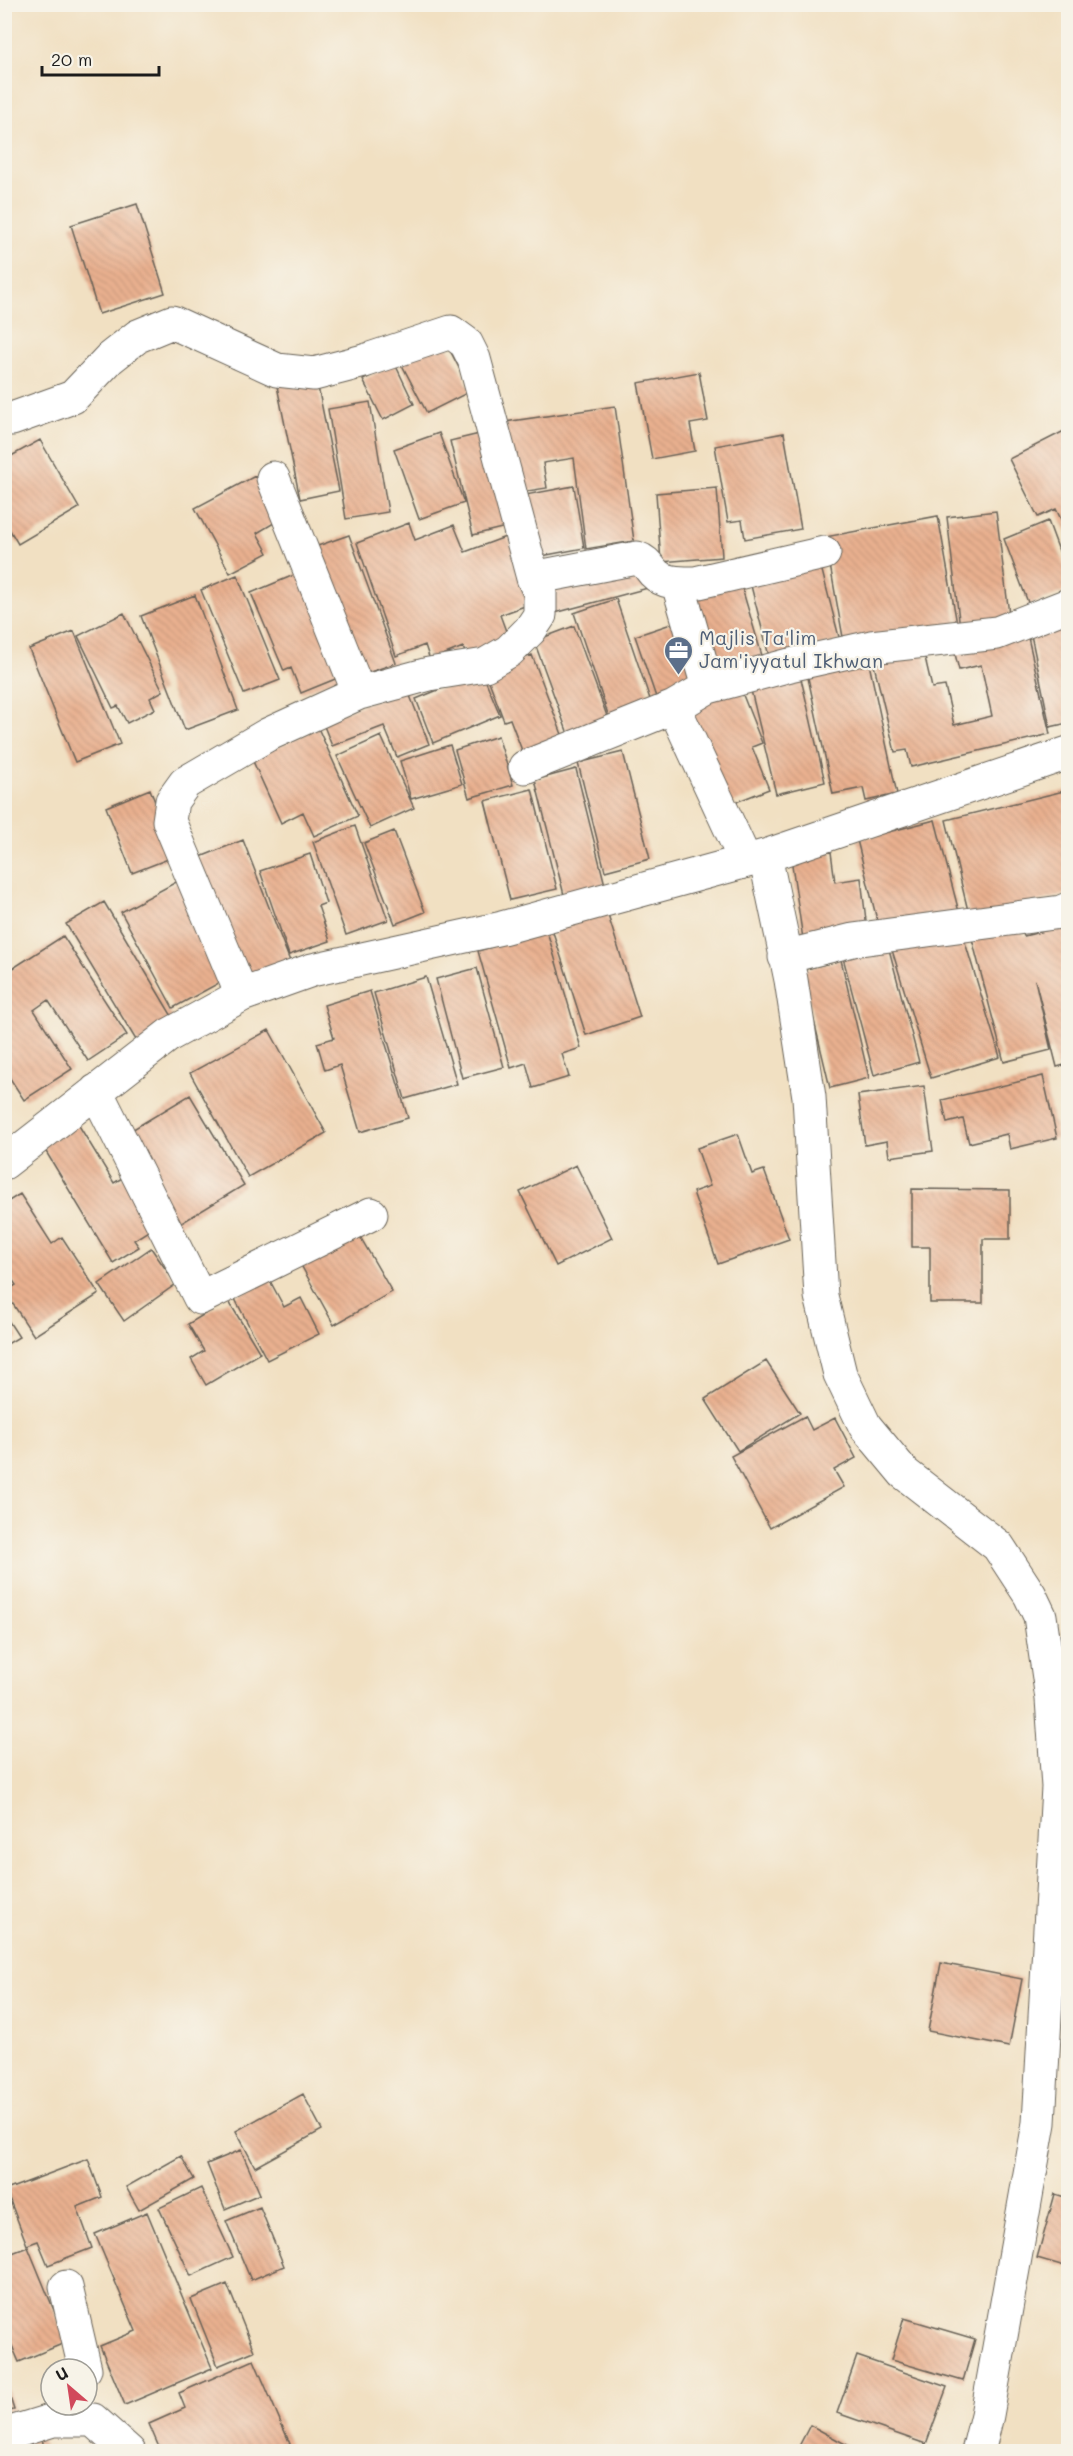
<svg xmlns="http://www.w3.org/2000/svg" width="1073" height="2456" font-family="Mali,sans-serif">
<style>
.building{fill:url(#building-back-hatch)}
.lines{fill:none;stroke-linecap:round;stroke-linejoin:round}
.minor-casing{stroke:#676156;stroke-width:35}
.minor{stroke:#fff;stroke-width:33}
.labels{text-anchor:middle;stroke-width:4.5;stroke-linejoin:round;paint-order:stroke}
.service-label{font-size:20px;fill:#4e5e75;stroke:#f7f3e8;text-anchor:start}
</style>
<defs>
<pattern id="building-back-hatch" width="6" height="6" patternUnits="userSpaceOnUse" patternTransform="scale(1.5)"><rect width="6" height="6" fill="#e9b08f"/><path d="M-1 5l2 2M0 0l6 6M5-1l2 2" fill="none" stroke="#c7977b"/></pattern>
</defs>
<rect width="100%" height="100%" fill="#f7f3e8"/>
<filter id="ink" filterUnits="userSpaceOnUse"><feTurbulence type="fractalNoise" baseFrequency=".0167" numOctaves="2"/><feDisplacementMap in="SourceGraphic" scale="12" xChannelSelector="R" yChannelSelector="G"/><feConvolveMatrix kernelMatrix="1 2 1 2 8 2 1 2 1" color-interpolation-filters="sRGB"/></filter>
<filter id="wash" filterUnits="userSpaceOnUse"><feTurbulence type="fractalNoise" baseFrequency=".008" numOctaves="4" result="noise"/><feDisplacementMap in="SourceGraphic" scale="24" xChannelSelector="R" yChannelSelector="G"/><feGaussianBlur stdDeviation="1.35" result="paint"/><feColorMatrix in="noise" values="0 0 0 0 0 0 0 0 0 0 0 0 0 0 0 0 0 1.4 0 .05"/><feComposite in="paint" operator="in"/></filter>
<g filter="url(#wash)">
<rect width="100%" height="100%" fill="#f1e0c2"/>
<g id="blocks">
<!-- building -->
<path class="building" d="M137,204L165,293L99,314L71,225Z
M445,341L471,391L427,413L401,363Z
M395,364L414,404L383,420L363,380Z
M699,372L708,421L690,424L695,451L652,459L638,383Z
M316,377L339,491L300,499L277,386Z
M370,402L388,512L346,519L328,409Z
M615,406L634,541L586,549L574,458L543,463L547,488L515,493L505,422Z
M1068,429V534L1056,509L1038,517L1009,459Z
M488,432L510,526L473,535L450,441Z
M439,433L464,503L419,519L394,449Z
M784,433L801,529L745,539L742,520L728,522L715,446Z
M40,440L79,508L18,544L4,520V460Z
M255,476L279,520L257,533L268,553L230,573L195,508Z
M574,486L584,548L536,557L525,495Z
M717,488L722,557L661,562L656,493Z
M996,511L1010,622L960,628L947,517Z
M938,516L957,624L844,643L825,537Z
M1048,521L1068,575V590L1029,605L1004,539Z
M409,523L415,540L454,525L465,552L508,536L533,603L500,615L510,642L467,658L463,647L430,660L425,645L396,656L357,543Z
M349,535L396,663L356,677L309,549Z
M819,559L840,641L770,660L749,578Z
M641,562L648,588L551,614L544,589Z
M306,570L350,673L301,693L291,668L284,671L251,593Z
M237,575L280,680L244,694L201,590Z
M739,578L763,659L711,674L687,594Z
M195,595L238,710L185,730L141,616Z
M616,599L653,708L611,723L574,613Z
M124,613L163,691L150,698L155,709L127,723L118,706L113,708L78,636Z
M677,622L699,689L658,703L635,636Z
M1068,622V723L1050,727L1030,630Z
M574,626L611,727L571,742L534,641Z
M74,631L120,744L75,762L29,649Z
M1027,633L1050,734L911,767L907,750L895,752L874,665L924,653L932,688L945,686L954,725L992,716L981,665L959,670L954,650Z
M532,655L566,745L526,761L510,719L504,721L486,673Z
M868,659L897,794L866,801L863,788L833,794L807,673Z
M799,670L825,782L776,794L749,682Z
M482,672L500,715L433,743L416,699Z
M739,685L762,743L752,747L769,789L726,806L687,706Z
M407,688L429,744L397,757L384,726L332,746L322,721Z
M318,728L358,816L314,836L303,812L281,823L252,759Z
M381,736L414,808L370,828L337,756Z
M498,736L513,785L469,798L455,750Z
M450,745L462,784L411,799L400,761Z
M623,752L650,859L605,871L578,763Z
M576,769L605,885L564,895L535,780Z
M150,789L176,856L132,873L106,807Z
M532,789L557,889L510,900L485,801Z
M1068,790V894L970,919L946,820Z
M935,820L959,912L880,932L857,840Z
M355,826L388,920L346,935L313,842Z
M394,831L425,912L395,924L364,843Z
M243,840L293,969L243,988L193,860Z
M831,852L835,882L861,878L867,929L803,939L791,858Z
M310,854L326,903L318,906L330,941L289,955L260,871Z
M178,881L230,977L173,1008L121,912Z
M104,902L176,1023L139,1045L66,924Z
M607,912L640,1017L586,1035L552,929Z
M1018,923L1024,936L1068,925V1064L1057,1067L1035,980L1051,1050L1004,1062L971,935Z
M961,929L1000,1057L931,1078L892,950Z
M547,931L581,1048L562,1054L569,1077L533,1088L526,1063L511,1068L478,951Z
M63,936L127,1035L88,1061L48,1000L34,1010L72,1069L24,1100L4,1069V974Z
M886,938L919,1062L874,1075L841,950Z
M841,960L869,1078L830,1088L802,970Z
M477,968L504,1067L462,1078L436,979Z
M426,977L457,1084L405,1099L374,993Z
M370,991L408,1118L360,1132L340,1065L325,1070L317,1043L334,1038L324,1005Z
M269,1030L326,1133L248,1177L190,1073Z
M1043,1076L1057,1138L1010,1149L1007,1134L969,1143L963,1119L947,1123L942,1100Z
M924,1086L933,1151L889,1157L887,1141L865,1145L858,1095Z
M190,1095L244,1185L175,1227L120,1137Z
M78,1124L114,1183L132,1172L150,1230L134,1240L139,1247L113,1263L42,1145Z
M738,1134L752,1174L764,1170L789,1239L718,1264L693,1192L710,1186L697,1148Z
M576,1165L612,1238L556,1266L520,1192Z
M912,1189L1010,1190V1239H983V1303H930V1247H912Z
M20,1194L52,1244L62,1237L99,1294L34,1336L5,1292L16,1285L4,1268V1204Z
M358,1233L392,1292L334,1325L301,1265Z
M151,1248L176,1284L124,1321L99,1284Z
M269,1279L284,1307L301,1298L319,1334L267,1360L234,1297Z
M228,1300L260,1353L206,1385L191,1359L204,1351L188,1324Z
M4,1314L19,1337L4,1346Z
M766,1361L800,1413L738,1451L705,1399Z
M805,1416L812,1430L835,1418L856,1458L834,1470L844,1487L770,1528L731,1456Z
M941,1963L1022,1979L1009,2047L928,2031Z
M303,2094L322,2130L255,2167L236,2131Z
M241,2150L260,2194L225,2209L207,2164Z
M181,2156L194,2179L139,2210L126,2187Z
M88,2159L102,2197L77,2207L92,2248L48,2265L38,2241L27,2245L6,2190Z
M201,2188L233,2257L191,2276L159,2208Z
M1055,2194L1068,2198V2267L1037,2258Z
M260,2207L284,2266L251,2280L226,2221Z
M147,2212L212,2368L125,2405L100,2346L136,2331L95,2234Z
M28,2247L67,2342L19,2362L4,2327V2256Z
M227,2284L254,2351L218,2366L191,2299Z
M904,2318L975,2339L963,2381L891,2360Z
M857,2356L947,2387L926,2444L837,2413Z
M254,2360L290,2444L273,2452H161L149,2424L185,2408L179,2393Z
M4,2378L14,2410L4,2412Z
M810,2425L860,2452H796Z
M41,2437L46,2452H20L18,2445Z"/>
</g>
</g>
<g filter="url(#ink)">
<use href="#blocks" fill-opacity="0" stroke="#676156" stroke-width="1.5"/>
<g class="lines">
<defs>
<path id="minor" d="M4,418L12,419L73,397L110,358L138,336L172,322L277,370L314,374L364,361L451,332L466,343L474,359L533,578L540,593V615L530,630L509,651L485,665L429,674L359,693L267,735L185,783L172,801L169,821L242,995
M273,478L359,693
M533,578L637,558C646,561 648,566 654,573C664,584 682,583 695,583L824,553
M678,584L708,687
M525,767L674,707
M765,856L791,980L809,1097L821,1296L840,1374L865,1426L904,1473L998,1546L1030,1595L1040,1616L1052,1699L1058,1787L1039,2123L987,2415L978,2452
M745,860L674,707L708,687L790,665L871,647L997,633L1068,605
M785,957L853,940L1061,912L1068,909
M96,1091L200,1298L371,1214
M4,1163L169,1035L242,995L312,970L502,928L765,856L1068,753
M66,2287L85,2369
M4,2435L53,2420H93L129,2452"/>
</defs>
<!-- minor casing -->
<use href="#minor" class="minor-casing"/>
<!-- minor -->
<use href="#minor" class="minor"/>
</g>
</g>
<!-- icons -->
<defs>
<symbol id="office-pin" viewBox="-11 -11 22 30"><path d="M0 17L-7.5 6A9.5 9.5 0 1 1 7.5 6Z" fill="#5c6f8a" stroke="#f7f3e8"/><path d="M-6-3h4V-5.5h4V-3h4V5H-6ZM-1-4.5V-3h2v-1.5ZM-6 0V1H6V0Z" fill="#fff"/></symbol>
</defs>
<g fill-rule="evenodd">
<use href="#office-pin" x="662" y="634" width="33" height="45"/>
</g>
<g class="labels">
<!-- service labels -->
<g class="service-label">
<text x="699" y="645">Majlis Ta'lim<tspan x="699" dy="23">Jam'iyyatul Ikhwan</tspan></text>
</g>
</g>
<!-- margin -->
<rect width="1073" height="2456" fill="none" stroke="#f7f3e8" stroke-width="24"/>
<!-- north arrow -->
<g transform="translate(69 2387) rotate(331)"><circle r="28" fill="#f7f3e8" stroke="#9f9d96" stroke-width="1.5"/>
<path d="M0-4.5L10 22L0 15L-10 22Z" fill="#d1495b"/>
<text y="-9" font-size="16" font-weight="bold" text-anchor="middle" fill="#1c1c1c">U</text>
</g>
<!-- scale -->
<path d="M42 66v9h117v-9" fill="none" stroke="#1c1c1c" stroke-width="3"/>
<text x="51" y="66" font-size="18" fill="#1c1c1c" stroke="#f7f3e8" stroke-width="4.5" paint-order="stroke">20 m</text>
</svg>
